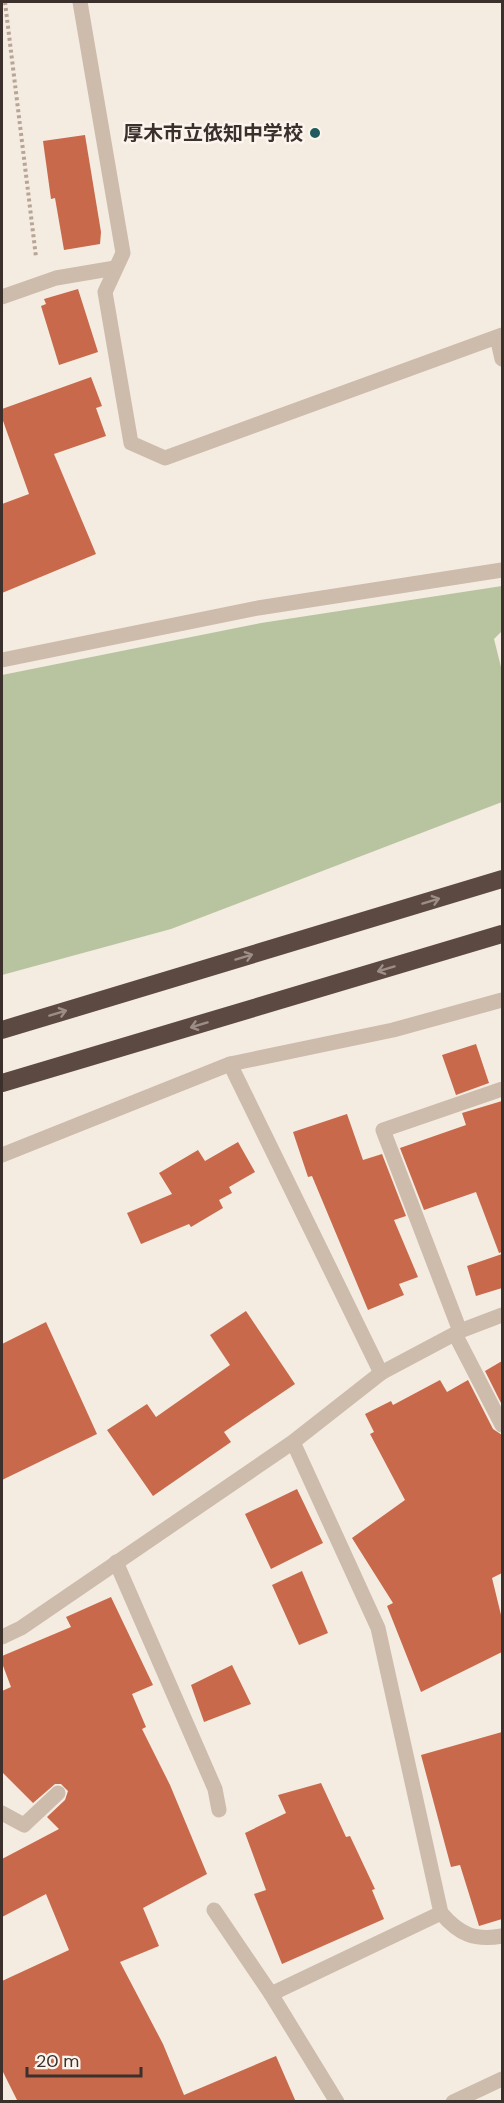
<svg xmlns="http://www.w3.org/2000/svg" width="504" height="2103" font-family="'DM Sans','Noto Sans JP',sans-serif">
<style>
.green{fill:#b8c4a0}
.building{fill:#c8694b}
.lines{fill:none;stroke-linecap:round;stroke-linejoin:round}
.path{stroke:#b9a596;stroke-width:4;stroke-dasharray:3 3;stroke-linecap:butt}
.lane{stroke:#cdbbac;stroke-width:15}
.street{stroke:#cdbbac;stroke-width:15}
.highway{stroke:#5c4a42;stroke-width:18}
.oneway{stroke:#9c8e87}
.poi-dot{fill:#1f5a5e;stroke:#fbf5ee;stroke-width:2}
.labels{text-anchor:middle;stroke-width:5;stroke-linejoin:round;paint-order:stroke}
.poi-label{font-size:20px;font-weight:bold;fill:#3b302b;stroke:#fbf5ee;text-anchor:end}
</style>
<rect width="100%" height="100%" fill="#f4ebe1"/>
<!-- green -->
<path class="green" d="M502,586V631L494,639L502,671V802L171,929L2,975V675L261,623Z"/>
<!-- building -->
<path class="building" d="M85,135L101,232L100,244L64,250L55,198L51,199L43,141Z
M78,289L98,352L59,365L41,306L46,304L44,299Z
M91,377L102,406L96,408L106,436L54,454L96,554L2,593V504L29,494L2,418V409Z
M476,1044L489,1083L456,1095L442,1055Z
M502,1101V1252L499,1253L476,1192L424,1210L400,1148L466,1125L462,1113Z
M347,1114L363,1160L382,1154L406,1216L394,1220L418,1277L399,1284L404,1295L368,1310L312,1176L308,1177L293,1132Z
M238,1142L255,1172L229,1187L232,1193L219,1200L223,1208L191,1227L189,1224L141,1244L127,1213L172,1194L159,1173L198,1150L205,1161Z
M502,1254V1288L476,1296L467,1266Z
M246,1311L295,1384L224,1432L231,1442L153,1496L107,1430L147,1404L156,1417L230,1365L210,1335Z
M46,1322L97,1434L2,1480V1344Z
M502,1361V1405L485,1371Z
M440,1380L447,1392L468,1380L493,1429L502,1435V1573L492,1578L502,1619V1652L421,1692L387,1606L393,1603L352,1538L405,1500L370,1434L374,1432L365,1414L391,1401L393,1405Z
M297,1489L323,1543L271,1569L245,1514Z
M302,1571L328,1633L299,1645L272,1585Z
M111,1597L153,1685L132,1694L146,1727L142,1729L170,1785L207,1874L143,1908L159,1946L120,1962L163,2044L184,2095L276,2056L296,2102H18L2,2070V1981L69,1950L46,1894L2,1917V1859L59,1829L47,1817L65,1800L68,1791L61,1784H55L33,1803L2,1772V1691L11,1687L2,1663V1656L71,1627L66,1617Z
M232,1665L251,1704L204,1722L191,1685Z
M502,1732V1919L479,1926L460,1865L451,1867L421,1755Z
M321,1783L346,1837L350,1836L375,1889L372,1890L384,1919L282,1964L254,1894L266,1890L245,1833L286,1813L278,1795Z"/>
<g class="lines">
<!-- path -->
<path class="path" d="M5,2L36,257"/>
<!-- lane -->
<path class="lane" d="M2,297L56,278L115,268
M230,1064L381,1373
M460,1331L383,1130L502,1089
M455,1334L502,1425
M116,1562L215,1789L219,1810
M2,1813L24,1825L58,1793
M214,1910L271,1994
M441,1913C459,1934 474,1941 502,1936"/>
<!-- street -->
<path class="street" d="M80,2L123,253L105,292L131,443L165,458L502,335
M497,337L502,359
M2,660L258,608L502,570
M2,1155L230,1064L393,1030L502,1000
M293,1442L378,1628L441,1913L271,1994L337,2102
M2,1637L21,1628L293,1442L381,1373L460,1331L502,1315
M453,2102L502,2079"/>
<!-- highway -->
<path class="highway" d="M2,1030L502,879
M2,1083L502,934"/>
</g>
<!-- one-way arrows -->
<defs><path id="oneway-shaft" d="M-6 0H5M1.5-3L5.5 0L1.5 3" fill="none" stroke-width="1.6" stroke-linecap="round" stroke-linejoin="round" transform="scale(1.5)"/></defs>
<g class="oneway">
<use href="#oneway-shaft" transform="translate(431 901) rotate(-17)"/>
<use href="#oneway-shaft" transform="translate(244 957) rotate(-17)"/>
<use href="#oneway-shaft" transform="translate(386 969) rotate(163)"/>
<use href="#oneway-shaft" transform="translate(58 1013) rotate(-17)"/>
<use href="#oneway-shaft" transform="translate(199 1025) rotate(163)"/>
</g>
<!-- markers -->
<circle class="poi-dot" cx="315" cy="133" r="6"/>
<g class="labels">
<!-- poi labels -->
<g class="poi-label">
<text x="303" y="140">厚木市立依知中学校</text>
</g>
</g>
<!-- border -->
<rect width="504" height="2103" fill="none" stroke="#3b302b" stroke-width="6"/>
<!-- scale -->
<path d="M27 2067v9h114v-9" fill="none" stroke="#3b302b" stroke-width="3"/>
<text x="36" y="2067" font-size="18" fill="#3b302b" stroke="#fbf5ee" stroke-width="4.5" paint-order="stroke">20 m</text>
</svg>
